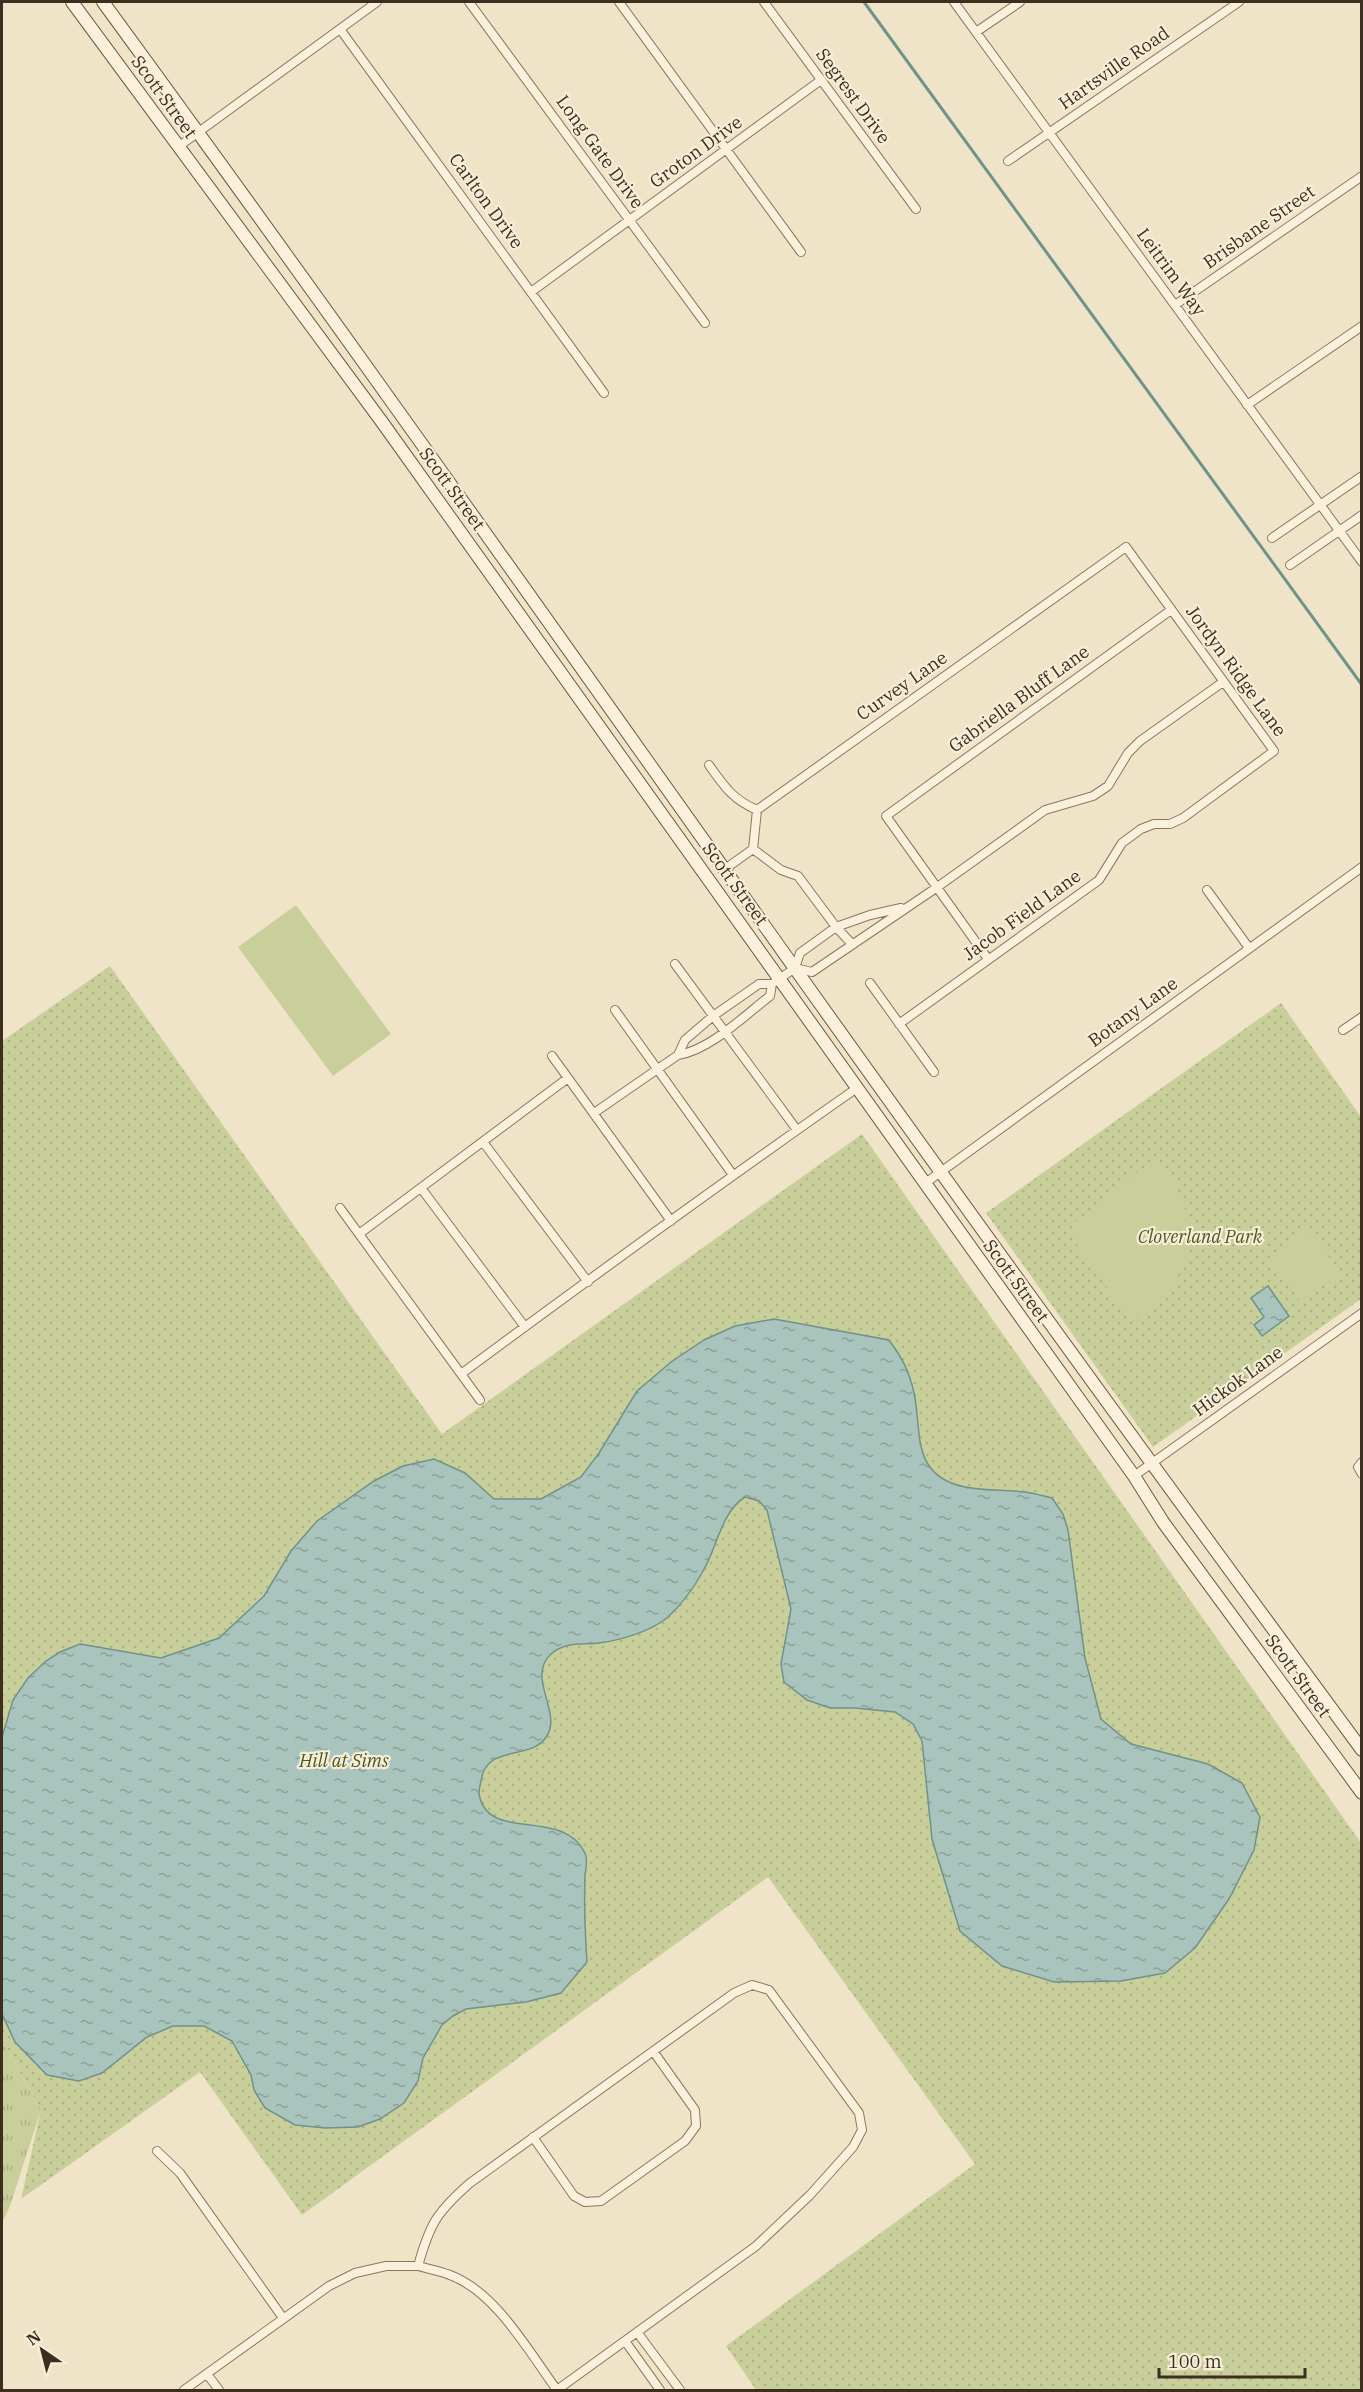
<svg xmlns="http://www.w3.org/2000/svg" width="1363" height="2392" font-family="'IBM Plex Serif',serif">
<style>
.grass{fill:url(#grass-tufts)}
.park{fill:url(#park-dots)}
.pitch{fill:#c9cf9b}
.water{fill:url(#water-ripples);stroke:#6f938a;stroke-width:1.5}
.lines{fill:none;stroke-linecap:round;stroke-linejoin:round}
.stream{stroke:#6f938a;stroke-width:3}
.minor-casing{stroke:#8d765c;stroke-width:10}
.secondary-casing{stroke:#6f573f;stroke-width:14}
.minor{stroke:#faf1dc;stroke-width:8}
.secondary{stroke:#faf1dc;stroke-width:12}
.labels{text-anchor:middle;stroke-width:4.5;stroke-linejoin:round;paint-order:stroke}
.street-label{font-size:18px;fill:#3d2e20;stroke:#f7eed8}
.park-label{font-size:18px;font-style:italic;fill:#4d5a26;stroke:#f7eed8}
</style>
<defs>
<pattern id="grass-tufts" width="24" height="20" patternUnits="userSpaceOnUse" patternTransform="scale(1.5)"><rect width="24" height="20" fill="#c9cf9b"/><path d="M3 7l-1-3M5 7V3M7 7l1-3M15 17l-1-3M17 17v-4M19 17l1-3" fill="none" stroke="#aeb285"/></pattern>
<pattern id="park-dots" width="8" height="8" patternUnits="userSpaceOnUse" patternTransform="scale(1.5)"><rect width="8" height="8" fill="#c9cf9b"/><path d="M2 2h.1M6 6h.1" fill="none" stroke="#aeb285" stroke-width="1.8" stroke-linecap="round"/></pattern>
<pattern id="water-ripples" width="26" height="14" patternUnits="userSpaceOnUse" patternTransform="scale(1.5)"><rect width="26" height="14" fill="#a9c4bc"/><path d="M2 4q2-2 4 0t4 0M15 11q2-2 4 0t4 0" fill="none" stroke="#8ba098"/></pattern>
</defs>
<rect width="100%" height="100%" fill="#f0e4c8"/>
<!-- grass -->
<path class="grass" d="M2,2040L41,2110L10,2206L2,2223Z"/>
<!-- park -->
<path class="park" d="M110,966L442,1434L862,1134L1361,1843V2390H756L726,2346L975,2164L768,1877L302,2215L200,2072L21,2199L41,2110L2,2040V1041Z
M1281,1003L1361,1117V1299L1153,1447L986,1213Z"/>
<!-- pitch -->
<path class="pitch" d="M296,905L391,1034L333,1076L238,947Z
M1157,1157L1185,1202L1187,1256L1169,1295L1131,1322L1072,1237V1225Z
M1308,1230L1341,1273L1301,1302L1269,1258Z"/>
<!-- water -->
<path class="water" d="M1268,1286L1289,1316L1262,1336L1254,1325L1264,1317L1251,1298Z
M774,1319L889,1340C902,1358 909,1370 914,1393C922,1429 911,1471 957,1485C980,1492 1002,1489 1025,1492C1034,1493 1043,1496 1052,1498L1063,1514L1068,1530L1085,1658L1101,1719L1131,1744L1208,1764L1242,1783L1260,1817L1254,1850L1229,1899L1195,1948L1165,1973L1121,1981L1054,1982L1002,1966L960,1931L932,1839L922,1741L913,1724L895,1712L855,1708H830L807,1700L784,1682L781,1664L791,1609L767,1510L759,1501L745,1497C721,1512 717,1548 703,1571C694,1588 681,1605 667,1618C649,1632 621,1640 599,1643C583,1645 565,1641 551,1654C526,1677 562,1712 547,1736C531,1762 486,1743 481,1781C480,1785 479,1790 479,1794C488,1844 562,1806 585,1853C588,1859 586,1869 585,1875C584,1905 585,1933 587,1962L561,1993L526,2002L466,2009L453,2016L442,2025L423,2058L418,2081L404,2103L380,2119L358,2127L325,2128L295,2125L265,2108L254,2090L251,2075L232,2041L204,2026H173L147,2037L102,2073L79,2081L47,2075L15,2042L2,2014V1737L13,1700L28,1678L46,1661L60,1652L80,1644L161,1658L219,1638L264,1596L291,1551L317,1521L374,1481L403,1466L434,1459L465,1473L494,1499H541L581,1477L599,1453L637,1391L671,1362L704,1340L735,1326Z"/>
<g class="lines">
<!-- stream -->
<path class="stream" d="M864,2L1362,685"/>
<defs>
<path id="minor" d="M469,2L705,323
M619,2L801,252
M764,2L916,209
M954,2L1362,562
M340,29L604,393
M976,32L1020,2
M178,147L377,2
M1008,161L1239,2
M531,292L821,80
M1175,305L1362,176
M1247,405L1362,326
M1272,538L1362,476
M1290,565L1362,515
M709,765C724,786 732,799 757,810
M753,849L781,870L798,876L836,927L851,943
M725,869L753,849L757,810L1126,547L1274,751L1183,818L1170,824H1154L1141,829L1122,843L1099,880L899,1024
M1207,890L1249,948
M988,959L886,816L1171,610
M675,964L797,1130
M795,968L812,972L936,888L1045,810L1093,796L1108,786L1128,753L1140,741L1223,682
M870,983L934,1072
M772,984L770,996C744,1016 710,1050 678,1055L685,1040L713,1016L759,984H772L795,968L800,953L836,927L870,915L901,908
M615,1010L733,1175
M1343,1030L1362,1017
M552,1056L568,1078
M594,1113L678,1055
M483,1142L588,1282
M924,1184L1362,867
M421,1188L525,1327
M340,1208L359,1234
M671,1221L568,1078L359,1234L461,1374C592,1277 724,1181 857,1088
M461,1374L480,1400
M1362,1462L1358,1467L1362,1474
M1134,1476L1362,1313
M533,2137L574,2196L585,2202L601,2201L685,2141L696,2126L695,2110L653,2051
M157,2151L180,2173L283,2318
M637,2332L680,2390
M625,2341L660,2390
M207,2374L219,2390
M184,2390L329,2286L355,2273L386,2266H418C430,2223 437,2212 470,2183L734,1993L752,1985L769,1990L859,2113L862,2130L853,2147L810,2195L756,2246L557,2390C529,2352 496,2292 450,2275C440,2271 429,2269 418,2266"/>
<path id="secondary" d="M72,2L382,422L1134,1476L1163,1522L1362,1793
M103,2C337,322 566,647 796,970C982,1231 1171,1491 1362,1750"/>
</defs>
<!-- minor casing -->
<use href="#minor" class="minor-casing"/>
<!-- secondary casing -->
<use href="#secondary" class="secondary-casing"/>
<!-- minor -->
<use href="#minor" class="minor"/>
<!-- secondary -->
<use href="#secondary" class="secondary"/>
</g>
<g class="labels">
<!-- street labels -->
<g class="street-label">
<text transform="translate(1114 68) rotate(-35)" y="6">Hartsville Road</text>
<text transform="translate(853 96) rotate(54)" y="6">Segrest Drive</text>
<text transform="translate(164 97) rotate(54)" y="6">Scott Street</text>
<text transform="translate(600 152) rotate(54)" y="6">Long Gate Drive</text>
<text transform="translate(696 152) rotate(-36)" y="6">Groton Drive</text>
<text transform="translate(486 201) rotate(54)" y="6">Carlton Drive</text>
<text transform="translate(1259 227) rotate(-35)" y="6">Brisbane Street</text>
<text transform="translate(1171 272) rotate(54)" y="6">Leitrim Way</text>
<text transform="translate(452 489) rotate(54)" y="6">Scott Street</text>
<text transform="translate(1236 671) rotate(54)" y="6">Jordyn Ridge Lane</text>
<text transform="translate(902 686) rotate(-35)" y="6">Curvey Lane</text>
<text transform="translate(1019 699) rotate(-36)" y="6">Gabriella Bluff Lane</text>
<text transform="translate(735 884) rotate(54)" y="6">Scott Street</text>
<text transform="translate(1022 915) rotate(-36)" y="6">Jacob Field Lane</text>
<text transform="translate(1133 1012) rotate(-36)" y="6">Botany Lane</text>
<text transform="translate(1016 1281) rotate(54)" y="6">Scott Street</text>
<text transform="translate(1238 1381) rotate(-36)" y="6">Hickok Lane</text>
<text transform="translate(1298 1676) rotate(54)" y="6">Scott Street</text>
</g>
<!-- park labels -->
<g class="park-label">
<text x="1200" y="1243">Cloverland Park</text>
<text x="344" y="1767">Hill at Sims</text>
</g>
</g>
<!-- border -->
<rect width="1363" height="2392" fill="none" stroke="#3d2e20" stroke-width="6"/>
<!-- north arrow -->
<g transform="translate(42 2350) rotate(325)" stroke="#f7eed8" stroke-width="4.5" paint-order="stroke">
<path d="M0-4.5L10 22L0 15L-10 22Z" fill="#3d2e20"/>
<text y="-9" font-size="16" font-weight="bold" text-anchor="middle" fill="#3d2e20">N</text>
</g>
<!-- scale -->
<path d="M1159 2368v9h146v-9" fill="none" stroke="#3d2e20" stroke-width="3"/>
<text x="1168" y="2368" font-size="18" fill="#3d2e20" stroke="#f7eed8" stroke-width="4.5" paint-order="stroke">100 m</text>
</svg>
